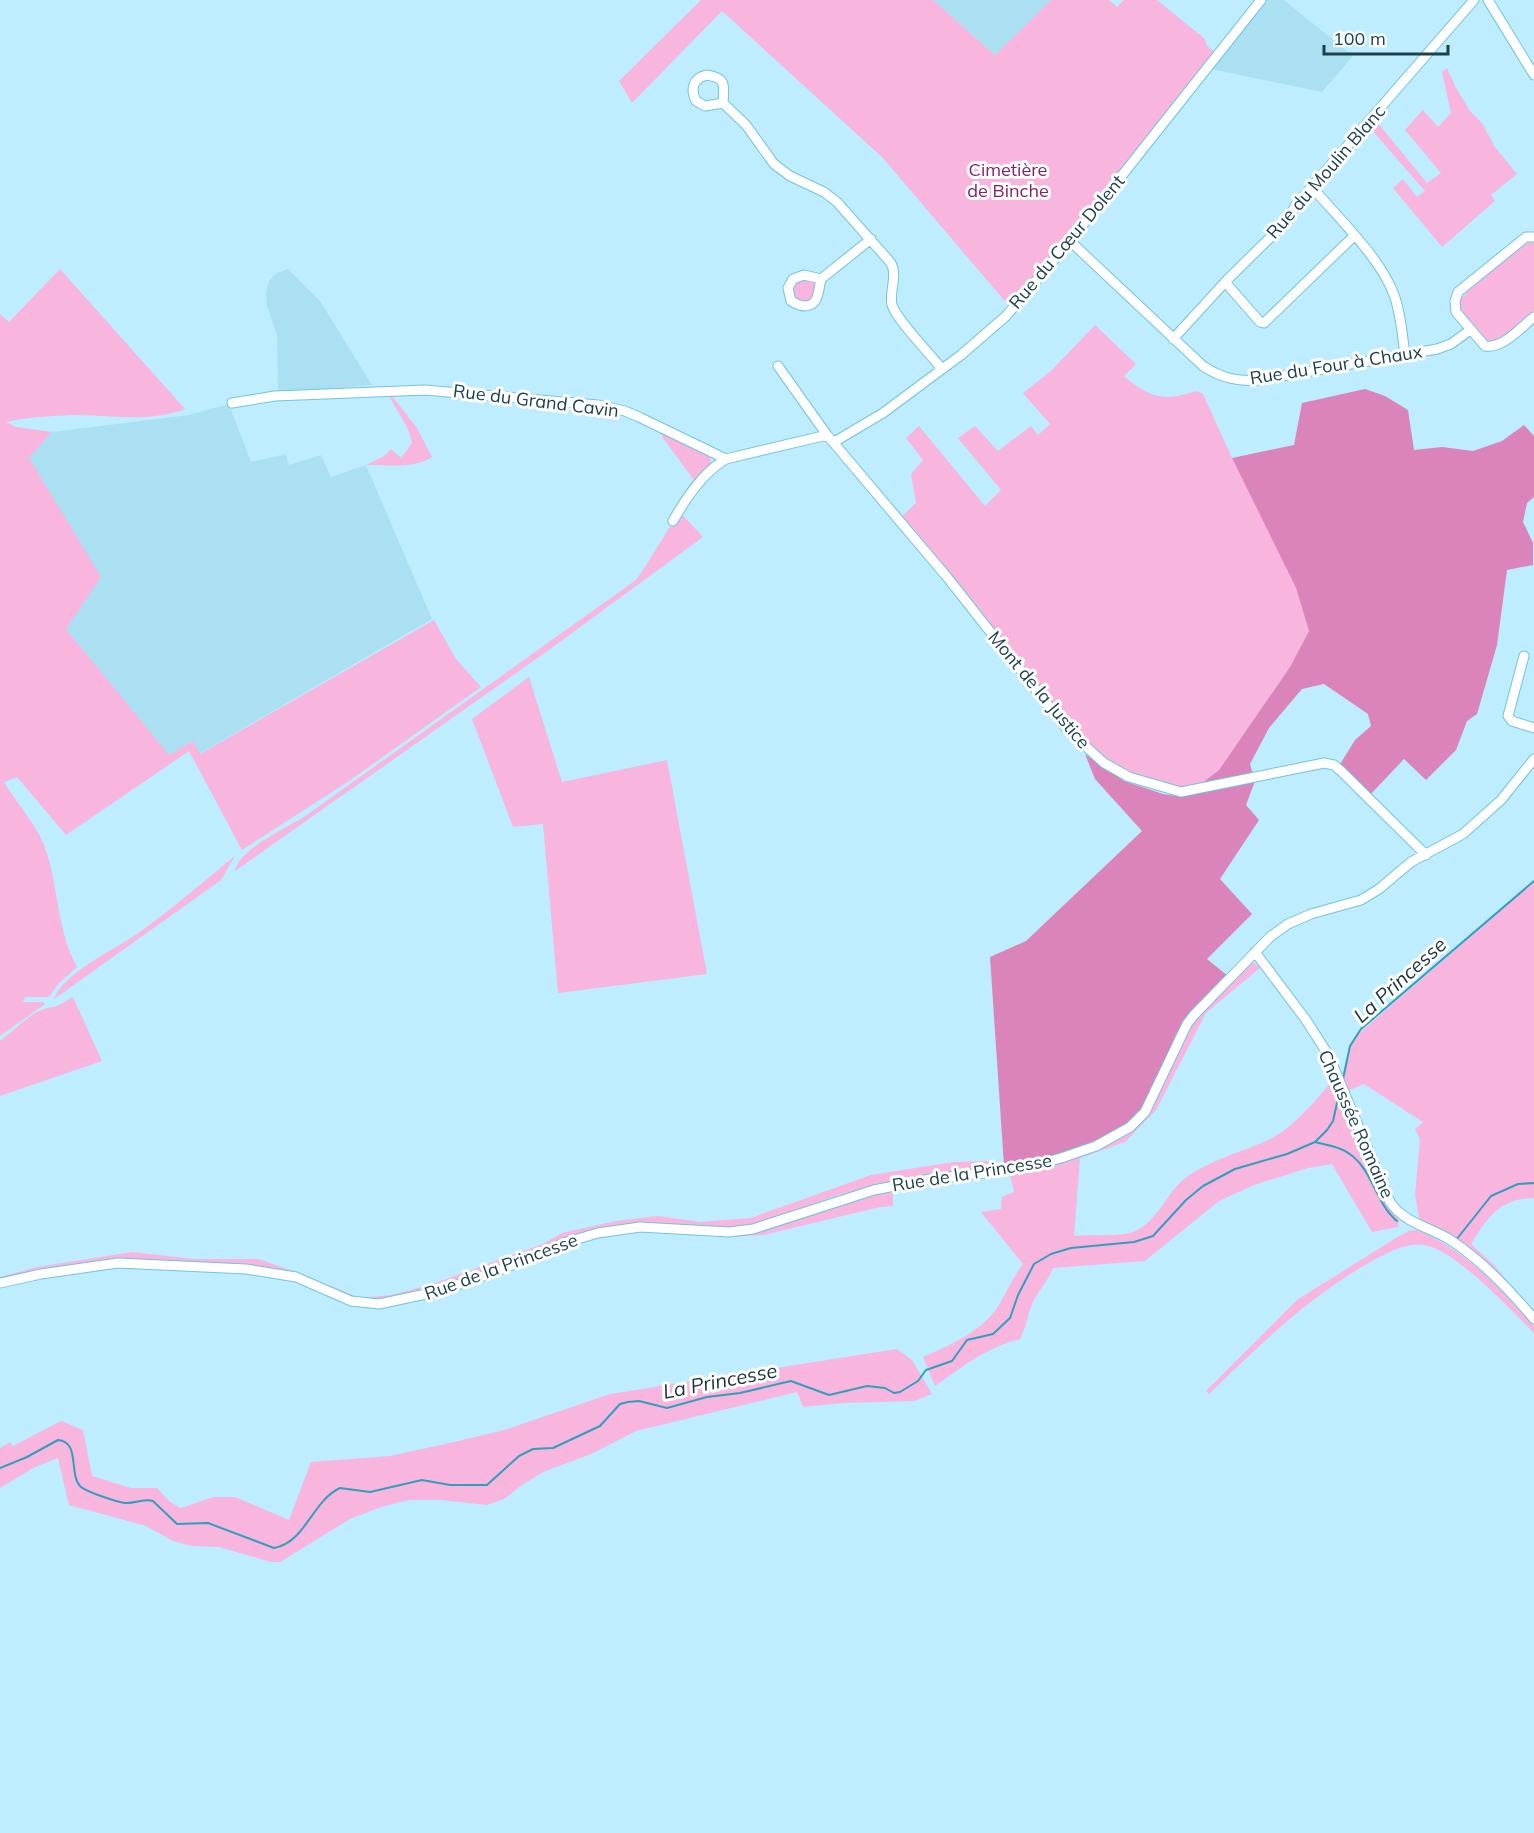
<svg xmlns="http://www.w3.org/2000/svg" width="1534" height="1833" font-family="Mulish,sans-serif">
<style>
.built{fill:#abe0f3}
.green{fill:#f8b5de}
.forest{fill:#da84bb}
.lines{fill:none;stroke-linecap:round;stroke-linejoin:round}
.stream{stroke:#329ebd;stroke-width:2}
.street-casing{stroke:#70c4e1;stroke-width:11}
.street{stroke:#fff;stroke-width:9}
.labels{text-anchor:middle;stroke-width:6;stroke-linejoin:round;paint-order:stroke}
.park-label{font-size:18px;fill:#851f68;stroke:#fff}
.street-label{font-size:18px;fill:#1c404c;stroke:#fff}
.water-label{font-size:20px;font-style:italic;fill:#1b3239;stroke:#fff}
</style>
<rect width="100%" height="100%" fill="#bdedff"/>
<!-- built -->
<path class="built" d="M933,0H1051L995,55Z
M1265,0H1284L1353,56L1322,92L1211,69Z
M288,269L320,301L372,385L278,393L277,335L267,306L266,292L269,281L277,273Z
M229,404L251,462L286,454L289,465L321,455L331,477L366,465L432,619L199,754L192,741L169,756L66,629L29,458L52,432L189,415Z"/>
<!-- green -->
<path class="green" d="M701,0H933L995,55L1051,0H1109L1117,7L1124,0H1157L1205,39L1207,46L1215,52L1097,202L1009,306L883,158L722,11L632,103L619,81Z
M1447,68L1455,86L1470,111L1482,123L1495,147L1517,174L1491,195L1495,201L1442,247L1393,188L1403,179L1417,197L1425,191L1371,129L1377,122L1427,183L1441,173L1405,130L1423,110L1438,127L1451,113L1442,72Z
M1532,242L1534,243V311L1500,340L1494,342H1486L1461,312L1460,300L1469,290L1522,245Z
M60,269L185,409C152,422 114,416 80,415C56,415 30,417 6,422L16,427L52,432L29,458L101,577L66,629L169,755L193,741L200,754L434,620L456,659L481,687L349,781L242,850L189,751L66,835L17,777L4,782C16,803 35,822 44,845C59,884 56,929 77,967L58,984L49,997H25L23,1002H43L45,1004L0,1036V314L9,322Z
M801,278L813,281L816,284L812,300L801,302L794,298L792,286Z
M1095,325L1136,364L1124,376C1149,398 1164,402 1196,391L1203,394L1232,458L1296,588L1309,631L1290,667L1219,770L1193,790L1143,780L1107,764L1083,742L900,518L916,503L911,474L923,460L906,438L919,426L985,506L1001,490L958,438L975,426L998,451L1031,426L1038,435L1050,424L1023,393L1051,371Z
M392,396L417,428L432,457C413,469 388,465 366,465L384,456L391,449L401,458L412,443C410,426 397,413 390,397Z
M660,430L710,457L711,465L696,483L663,438Z
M680,512L703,537L546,652L235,871C238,850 286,828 304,817L636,580C652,558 664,534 680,512Z
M529,677L562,782L667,760L707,974L558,993L543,824L513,827L472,719Z
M235,856L221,880L54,999C63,973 114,950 137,934C171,910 203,882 235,856Z
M1534,880V1198C1500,1198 1487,1218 1471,1244L1493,1264L1534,1312L1495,1277L1420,1222L1415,1195L1420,1139L1415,1129L1423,1122L1364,1084L1347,1091L1341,1080L1351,1043L1364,1029L1504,908Z
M1254,963L1261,967L1206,1013L1156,1110L1125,1142L1080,1158L1074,1236C1089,1234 1121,1237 1133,1232C1158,1222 1165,1195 1183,1180C1207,1161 1239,1153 1266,1141C1293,1129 1314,1102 1333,1080L1377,1183L1387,1205L1399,1220L1398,1227L1372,1232L1332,1164L1308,1168L1254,1185L1219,1201L1145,1261L1053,1268C1048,1281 1039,1290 1033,1302C1028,1314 1026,1327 1020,1339C987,1347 962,1367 935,1386L923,1357C948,1346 981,1332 997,1308C1006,1294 1013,1277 1023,1264L981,1212L1001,1209L1002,1197L1014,1192L1010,1173L1138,1122L1192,1020L1246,964Z
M73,997L102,1061L0,1096V1041L33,1014L44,1009L57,1006Z
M987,1161L1004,1166L913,1178L838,1195L746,1228L599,1230L572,1235L515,1260L445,1286L393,1300L364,1302L340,1293L299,1273L225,1265L124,1260L0,1280V1277L37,1267L132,1252L194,1259H258L299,1273L360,1298L391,1295L433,1284L543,1244L562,1233L616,1221L658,1216L700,1222L751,1218L871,1175L954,1162Z
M893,1188V1206L880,1207L763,1235L730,1237L700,1235V1233L722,1234Z
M1417,1230C1466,1250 1500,1288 1534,1326V1333C1511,1310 1456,1250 1424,1245C1407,1242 1387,1253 1372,1261C1308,1297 1262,1343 1209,1394L1206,1391L1297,1300L1399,1236L1409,1231Z
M897,1349L912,1360L932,1394L914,1401L843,1403L803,1407L797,1392L636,1431L591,1454L543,1472L522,1485L504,1499L487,1505L440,1500H409L381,1507L350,1519L280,1562H271L219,1547L192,1546L173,1541L146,1526L69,1505L58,1458L35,1467L0,1488V1448L10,1442L13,1446L61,1421L83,1430L92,1476L131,1488H157L170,1502L181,1508L213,1497H235L289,1520L311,1462L390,1456L450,1443L504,1430L610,1394Z"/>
<!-- forest -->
<path class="forest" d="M1365,389L1385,396L1408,410L1414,450L1442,447L1473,451L1502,441L1524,425L1534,436V497L1527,503L1523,522L1533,543V565L1507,570L1497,645L1477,714L1467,721L1456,750L1426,780L1404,759L1369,796L1339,766L1355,740L1371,726L1368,714L1324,684L1302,689L1269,728L1250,764L1255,781L1246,805L1259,820L1220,879L1252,914L1207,959L1228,976L1192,1011L1176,1034L1149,1100L1133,1119L1114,1137L1050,1159L1004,1166L990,957L1026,941L1142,831L1095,779L1085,754L1124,781L1163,794L1184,797L1219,770L1290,667L1309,631L1296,588L1232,458L1294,445L1302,403Z"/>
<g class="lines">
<!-- stream -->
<path class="stream" d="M1343,1079L1350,1046L1361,1029L1534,881
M1315,1142C1327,1145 1341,1147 1351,1155C1373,1171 1376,1204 1397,1221
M1456,1240L1491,1196L1518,1184L1534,1183
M0,1468L27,1457L58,1440C81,1442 68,1475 81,1487C87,1492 117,1502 125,1503C135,1504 144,1498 153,1501L177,1524L208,1523L274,1548C306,1542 312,1501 340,1488L370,1492L422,1480L450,1485H487L519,1456L533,1449L553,1448L600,1426L620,1404L628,1402L639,1401L667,1408L707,1397L740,1393L791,1381L829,1395L867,1386L885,1388L894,1393L900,1392L918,1381L926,1370L952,1361L967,1340L993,1334L1010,1318L1018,1295L1034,1264L1051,1254L1071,1248L1134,1242L1153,1236L1186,1200L1203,1186L1235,1169L1287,1154L1315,1142L1327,1130L1333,1121L1340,1090"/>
<defs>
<path id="street" d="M1488,0L1534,75
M707,75C727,78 724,86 723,103L705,106L696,101C690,89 693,78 707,75Z
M723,103L746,125L774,164L790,176L824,192L837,202L891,263C898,277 889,290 892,305C896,319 931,355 942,369
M1312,187C1337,217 1381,258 1394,295C1401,313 1402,335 1405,354
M1534,237H1526L1521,241L1458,292L1455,301L1456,312L1485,346C1503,349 1520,328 1534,317
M1070,241L1203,366C1221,378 1238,382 1260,380L1437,349L1451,344L1470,330
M821,279L804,275L793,279L788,288L791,301C796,304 799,306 805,306C820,305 818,290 821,279L871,239
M1225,282L1260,322L1264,323L1354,236
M1173,339L1228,279L1288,220L1295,206L1474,0
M778,366L827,435L947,577L1067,729L1104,763L1129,777L1181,792L1324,763L1334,765L1341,771L1426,855
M232,403L275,396L425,390L598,405L625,411L639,417L726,459
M834,442L883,413L961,355L1006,316L1070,241L1261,0
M673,521C686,498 703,472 726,459L827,435
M1524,656L1508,716L1512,721L1534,728
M1255,952L1306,1020L1329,1056L1390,1202C1405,1224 1431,1227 1452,1241C1483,1262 1510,1290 1534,1319
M0,1283L41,1274L118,1263L246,1269L296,1277L351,1301L379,1304L440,1291L500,1270L564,1243L598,1233L640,1227L729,1232L753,1229L874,1190L930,1179L986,1173L1035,1165L1061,1158L1096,1146L1130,1127L1145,1112L1187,1024L1194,1015L1271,936L1288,924L1311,914L1361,900L1379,889L1411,862L1463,834L1501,800L1534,759"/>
</defs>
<!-- street casing -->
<use href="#street" class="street-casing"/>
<!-- street -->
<use href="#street" class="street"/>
</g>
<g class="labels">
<!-- park labels -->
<g class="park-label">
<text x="1008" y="176">Cimetière<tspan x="1008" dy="21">de Binche</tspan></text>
</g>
<!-- street labels -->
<g class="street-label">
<text transform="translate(1326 172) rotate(-49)" y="6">Rue du Moulin Blanc</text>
<text transform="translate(1067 242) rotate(-50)" y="6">Rue du Cœur Dolent</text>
<text transform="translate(1336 365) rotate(-9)" y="6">Rue du Four à Chaux</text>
<text transform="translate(536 401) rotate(7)" y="6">Rue du Grand Cavin</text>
<text transform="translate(1039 690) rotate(50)" y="6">Mont de la Justice</text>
<text transform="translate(1356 1124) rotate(66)" y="6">Chaussée Romaine</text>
<text transform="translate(972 1173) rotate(-9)" y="6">Rue de la Princesse</text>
<text transform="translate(501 1267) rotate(-20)" y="6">Rue de la Princesse</text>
</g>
<!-- water labels -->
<g class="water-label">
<text transform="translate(1400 980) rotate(-42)" y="7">La Princesse</text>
<text transform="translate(720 1381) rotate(-11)" y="7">La Princesse</text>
</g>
</g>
<!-- scale -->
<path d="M1324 45v9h124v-9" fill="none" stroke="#1c404c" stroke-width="3"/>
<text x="1333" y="45" font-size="18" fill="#1c404c" stroke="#ffffff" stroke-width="4.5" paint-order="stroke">100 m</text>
</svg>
